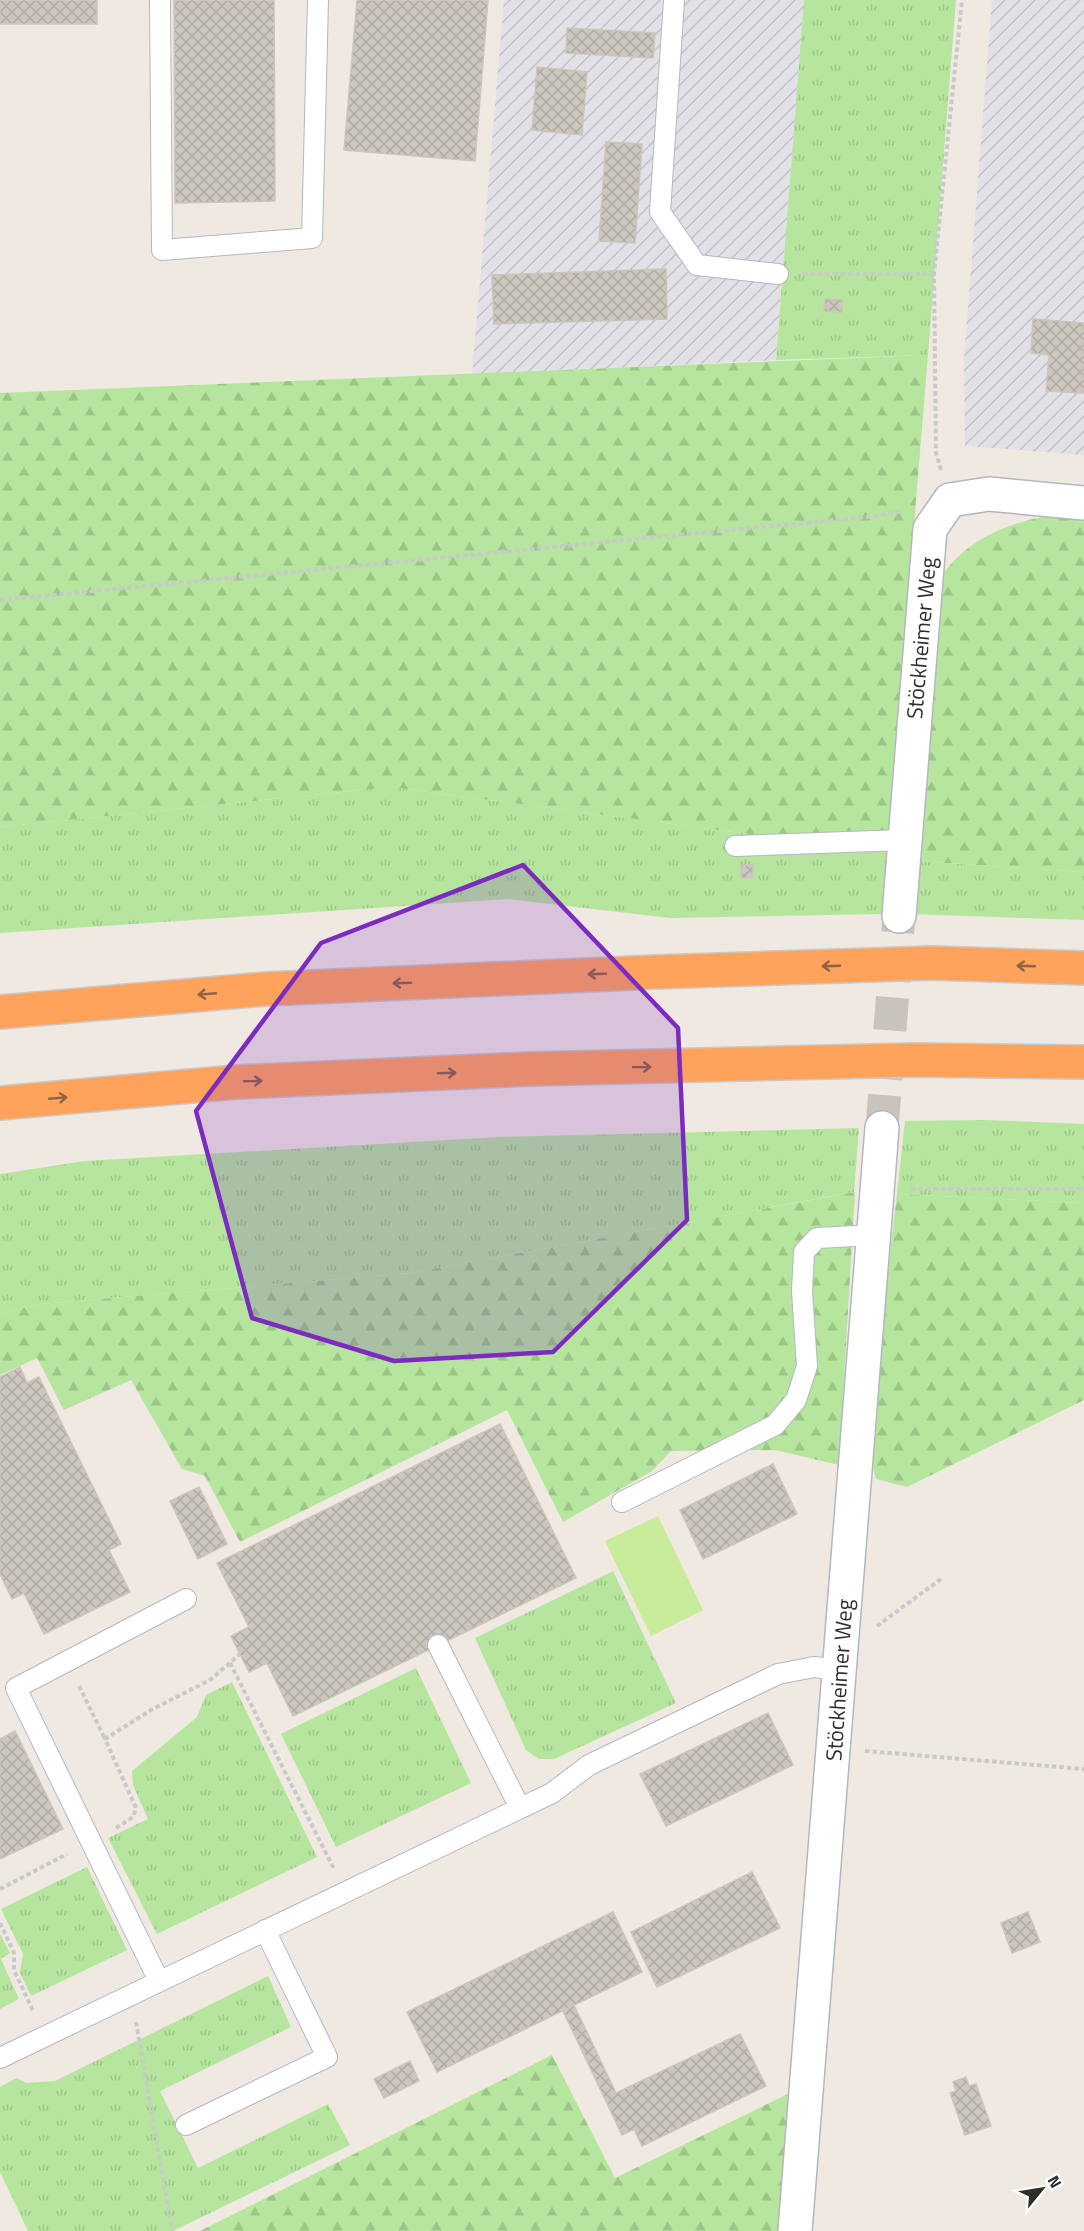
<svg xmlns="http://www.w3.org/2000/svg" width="1084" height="2231" font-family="'Titillium Web',sans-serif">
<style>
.industrial{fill:url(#industrial-furrows)}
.grass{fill:url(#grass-tufts)}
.forest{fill:url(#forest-firs)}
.pitch{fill:#c9ec9a}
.building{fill:url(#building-cross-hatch);stroke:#cbc5ba;stroke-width:1.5}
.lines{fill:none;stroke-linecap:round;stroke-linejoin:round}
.minor-tunnel{stroke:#c8c4bd;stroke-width:33;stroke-dasharray:33 16;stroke-linecap:butt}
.service-casing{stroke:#b4b7c1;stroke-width:22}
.minor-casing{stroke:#b4b7c1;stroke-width:36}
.motorway-casing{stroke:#c9c9c9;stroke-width:36}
.path{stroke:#c9c9c9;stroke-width:4;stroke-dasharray:4.5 3;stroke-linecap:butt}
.service{stroke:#fff;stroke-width:20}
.minor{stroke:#fff;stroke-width:33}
.motorway{stroke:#ffa35c;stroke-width:33}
.oneway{stroke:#8c6343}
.marked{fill:#7b2cbf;fill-opacity:0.2;stroke:#7b2cbf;stroke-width:4.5;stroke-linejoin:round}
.labels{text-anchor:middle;stroke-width:4.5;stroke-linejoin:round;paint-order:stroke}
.street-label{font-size:22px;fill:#2e2e2e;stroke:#fff}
</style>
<defs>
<pattern id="industrial-furrows" width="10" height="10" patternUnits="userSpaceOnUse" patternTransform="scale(1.5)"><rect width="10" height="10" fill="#e3e1e8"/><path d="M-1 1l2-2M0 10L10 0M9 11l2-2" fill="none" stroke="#c3c1c7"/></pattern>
<pattern id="grass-tufts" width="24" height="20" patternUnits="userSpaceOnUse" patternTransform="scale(1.5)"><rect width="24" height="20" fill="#b6e59e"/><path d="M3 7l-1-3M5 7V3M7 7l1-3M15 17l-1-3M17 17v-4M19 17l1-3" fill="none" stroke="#9dc588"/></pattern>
<pattern id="forest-firs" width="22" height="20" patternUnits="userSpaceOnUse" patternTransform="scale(1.5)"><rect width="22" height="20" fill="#b6e59e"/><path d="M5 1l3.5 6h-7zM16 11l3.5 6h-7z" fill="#9dc588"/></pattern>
<pattern id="building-cross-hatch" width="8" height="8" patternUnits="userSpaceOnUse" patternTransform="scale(1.5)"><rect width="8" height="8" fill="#cbc7bf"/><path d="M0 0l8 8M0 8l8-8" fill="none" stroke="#afaba4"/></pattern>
</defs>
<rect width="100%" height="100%" fill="#efe9e1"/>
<!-- industrial -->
<path class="industrial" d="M504,0H804L776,360L472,375Z
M992,0H1084V455L965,446L964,359Z"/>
<!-- grass -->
<path class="grass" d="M804,0H956L928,355L776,360Z
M390,787L887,852L884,914L670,918L508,899L0,933V827Z
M916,861L1084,872V920L909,914Z
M985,1120L1084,1124V1203L897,1194L905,1121Z
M859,1128L854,1192L411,1273L40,1304L0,1314V1174L85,1161L499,1137Z
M613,1571L676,1703L554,1759H539L526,1750L475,1638Z
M416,1668L471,1783L336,1847L281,1734Z
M232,1682L317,1857L157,1934L108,1838L148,1819L133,1785L132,1771L197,1717L206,1695Z
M87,1867L127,1950L31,1996L20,1973L23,1954L1,1909Z
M0,1934L10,1953L1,1959L19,1999L0,2009Z
M268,1976L291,2027L160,2091L198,2168L328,2104L350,2145L173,2231H28L0,2172V2087L17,2078L26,2083L55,2081Z"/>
<!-- forest -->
<path class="forest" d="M928,355L887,852L390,787L0,827V393Z
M1046,516L1084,519V872L916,861L943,574C969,539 1004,525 1046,516Z
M855,1192L839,1465L775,1450L671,1451L652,1471L563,1522L507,1410L240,1542L205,1476L182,1469L131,1380L64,1410L37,1358L0,1375V1314L40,1304L411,1273Z
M897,1194L1084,1203V1400L907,1487L876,1479L867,1447Z
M552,2055L615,2178L788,2094L778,2231H200Z"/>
<!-- pitch -->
<path class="pitch" d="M658,1516L703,1610L651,1636L605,1541Z"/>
<!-- building -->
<path class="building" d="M0,0H97V24H0Z
M174,0H274L275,201L175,203Z
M357,0H488L475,161L344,150Z
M567,28L655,33L653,58L566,53Z
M537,67L587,72L582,135L532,130Z
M606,142L642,144L635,243L599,241Z
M666,269L667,319L494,324L492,275Z
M825,299L842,300V312L824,311Z
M1033,319L1084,323V393L1046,391L1049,355L1031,353Z
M741,865H753V877L741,878Z
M20,1367L27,1383L39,1377L121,1544L109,1550L130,1592L44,1634L24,1593L12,1599L0,1574V1377Z
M500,1424L576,1578L293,1716L267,1663L249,1672L231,1636L249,1627L217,1563Z
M773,1464L797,1514L703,1559L680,1510Z
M199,1487L227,1544L198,1559L170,1501Z
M768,1713L793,1765L666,1826L640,1774Z
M15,1731L63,1829L0,1859V1739Z
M752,1872L780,1928L657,1987L631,1932Z
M613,1912L642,1972L437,2072L407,2012Z
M1028,1912L1040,1942L1012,1953L1001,1923Z
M574,2005L616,2093L740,2034L766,2086L642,2146L634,2129L622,2135L563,2011Z
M410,2061L419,2081L384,2098L374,2079Z
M966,2077L969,2086L976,2084L991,2126L965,2135L950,2093L956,2091L953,2082Z"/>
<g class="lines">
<!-- minor-tunnel -->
<path class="minor-tunnel" d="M882,1128L899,916"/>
<defs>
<path id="service" d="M160,0L162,250L312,238L318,0
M674,0L660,212L697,265L778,274
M735,846L904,840
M622,1502L775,1425L796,1400L807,1366L802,1291L804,1252L817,1238L874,1235
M438,1645L520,1808
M159,1981L16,1688L186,1599
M0,2058L552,1793L589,1765L778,1674L814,1667L838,1670
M186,2125L327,2057L265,1930"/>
<path id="minor" d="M899,916L930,529L950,500L989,494L1084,503
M795,2231L882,1128"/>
<path id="motorway" d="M0,1012L265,989L655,972L932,963L1084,968
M0,1103L236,1082L530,1069L914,1060L1084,1062"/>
</defs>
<!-- service casing -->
<use href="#service" class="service-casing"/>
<!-- minor casing -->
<use href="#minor" class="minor-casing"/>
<!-- motorway casing -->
<use href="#motorway" class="motorway-casing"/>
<!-- path -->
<path class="path" d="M803,274H934
M941,470L936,453L934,274L962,0
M0,600L876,516L901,511
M911,1189H1084
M877,1626L941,1579
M230,1663L334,1869
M79,1686L105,1739
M865,1751L1084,1769
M116,1828L133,1817L136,1808L105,1739L151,1710L210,1680L240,1654
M0,1889L67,1854
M0,1923L14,1953V1970L33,2011
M136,2022L172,2231"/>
<!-- service -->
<use href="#service" class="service"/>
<!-- minor -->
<use href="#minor" class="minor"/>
<!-- motorway -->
<use href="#motorway" class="motorway"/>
</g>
<!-- one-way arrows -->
<defs><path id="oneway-shaft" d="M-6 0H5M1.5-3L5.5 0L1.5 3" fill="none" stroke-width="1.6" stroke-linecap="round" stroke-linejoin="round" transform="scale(1.5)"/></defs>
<g class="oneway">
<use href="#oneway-shaft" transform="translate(831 966) rotate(178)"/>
<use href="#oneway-shaft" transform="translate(1026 966) rotate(-178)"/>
<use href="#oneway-shaft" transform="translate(597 974) rotate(178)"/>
<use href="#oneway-shaft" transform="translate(402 983) rotate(178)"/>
<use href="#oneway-shaft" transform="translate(207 994) rotate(175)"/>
<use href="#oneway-shaft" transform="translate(642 1067) rotate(-1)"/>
<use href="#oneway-shaft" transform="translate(447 1073) rotate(-2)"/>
<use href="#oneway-shaft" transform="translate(253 1081) rotate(-2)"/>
<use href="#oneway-shaft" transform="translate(58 1098) rotate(-5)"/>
</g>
<!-- marked area -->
<path class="marked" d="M523,865L678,1028L687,1220L553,1352L394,1361L252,1318L196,1111L321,943Z"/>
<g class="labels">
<!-- street labels -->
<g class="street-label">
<text transform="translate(921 638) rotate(-85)" y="8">Stöckheimer Weg</text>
<text transform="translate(839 1680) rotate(-86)" y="8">Stöckheimer Weg</text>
</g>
</g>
<!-- north arrow -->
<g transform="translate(1042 2189) rotate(60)" stroke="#ffffff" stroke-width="4.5" paint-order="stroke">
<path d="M0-4.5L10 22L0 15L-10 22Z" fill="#2e2e2e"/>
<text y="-9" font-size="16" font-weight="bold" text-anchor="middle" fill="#2e2e2e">N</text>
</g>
</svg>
